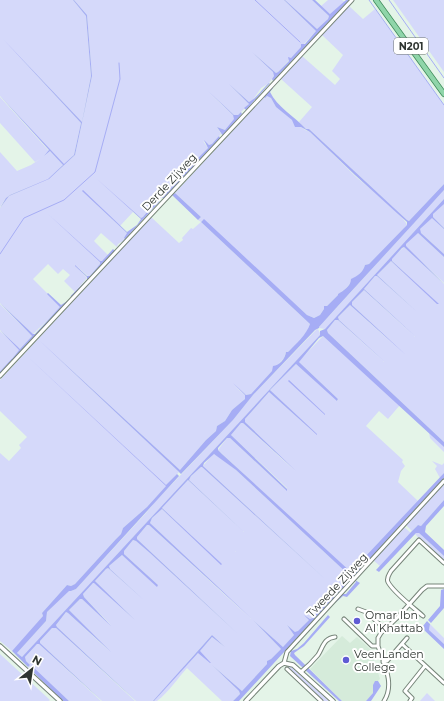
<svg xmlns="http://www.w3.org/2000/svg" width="444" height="701" font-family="Montserrat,sans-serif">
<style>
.built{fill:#d5ebda}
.green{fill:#d5d9fa;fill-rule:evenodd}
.water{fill:#a6adf5}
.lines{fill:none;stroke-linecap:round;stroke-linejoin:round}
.stream{stroke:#a6adf5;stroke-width:1}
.minor-casing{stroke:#768479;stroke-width:5}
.tertiary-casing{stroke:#768479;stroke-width:5.5}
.primary-casing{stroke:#3d8b59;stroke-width:6}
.minor{stroke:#fff;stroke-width:3}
.tertiary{stroke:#fff;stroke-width:3.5}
.primary{stroke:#8fd5a9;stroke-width:4.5}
.poi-dot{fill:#5f5bd4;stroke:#fff;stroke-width:1.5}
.labels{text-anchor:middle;stroke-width:4;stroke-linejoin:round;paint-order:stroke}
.shield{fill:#fff;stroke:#6d726f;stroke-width:1}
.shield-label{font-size:10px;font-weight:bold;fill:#2f3531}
.street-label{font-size:11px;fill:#2f3531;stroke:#fff}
.poi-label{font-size:11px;fill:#2f3531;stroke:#fff;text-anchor:start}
</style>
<rect width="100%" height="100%" fill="#e4f4e8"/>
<!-- built -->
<path class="built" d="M342,636L350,643L357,637L371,650L380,679L378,681L374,683L373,693L366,701H342L310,669Z"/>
<!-- green -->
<path class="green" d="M0,0H73L86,16L91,76L82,122L18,55L81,123L74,155L64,165L0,96Z
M74,0H284L316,31L278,72L276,73L253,53L273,72L274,76L269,83L261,88L252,101L249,102L230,85L249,104L238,115H234L209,93L233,115L235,119L225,130L217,127L221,134L212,144L209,145L203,141L208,148C202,154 198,161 191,157L194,161L193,163L171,188H169L163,184L168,190L167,192L156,203L152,201V206L143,217L141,218L129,208L133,212L120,226L82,191L127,233L125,239L135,229L134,231L117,249L123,241L118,244L117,247L101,233L94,241L108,255L102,261H100L61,226L100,261V264L90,276H88L75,265L87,278L75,292L64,281L70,275L63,269L58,274L48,264L33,279L61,307L33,334L0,303V208L9,196L41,182L10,195L6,198L0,207V152L17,171L31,165L40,159L35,162L0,123V97L49,151L44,156L50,151L63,165L49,179L75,155L92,76L87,15Z
M285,0H312L329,16L328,19L317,29Z
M328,0H342L345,2L330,14L321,6Z
M393,0H444V72L398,7Z
M349,6L363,19L375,9L444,105V184L409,221L407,220L309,129H306L299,122L312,107L281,79L302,56L335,85L340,79L332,71L343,55L322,35Z
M267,96L271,98L276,107L295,122L305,130L310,132C325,146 340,161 355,176C365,185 404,215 407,225L369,264L365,265C363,272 358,276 352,279C350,285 344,291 338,294V295L327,306H324V309L320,315L314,318L307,315L203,220L201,222L310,324C308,333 295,346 288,352H286L284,358L251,394L246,395L234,386L245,395V399L232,410L225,421L217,426L216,431L206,440L180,470L53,353L179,472L147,507L123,528L121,534L116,539L75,584L71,586L67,585L42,613L43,616L29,633L12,651L0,641V453L9,461L21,448L19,445L27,437L0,411V380L106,266L131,237L151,217L179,243L183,240L182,238L191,228L193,229L201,222L198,220L201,217L175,193L264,97Z
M444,190V199L325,329L319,328V327Z
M442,204H444V228L433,217V214Z
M432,217L444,229V254L420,232V229Z
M416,233H418L444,257V283L406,247V244Z
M404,247L444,284V442L328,333L327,330L335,320H338L384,362L339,320L338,317L350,305L393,344L352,305V302L364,290L415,337L364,289L375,276H377L415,310L377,275L391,261L438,304L392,261V258Z
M0,304L32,336L20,349L18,347L19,350L12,359V360L0,373V331L17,346L0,330Z
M318,329L320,333V335L22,657L17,653L46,621L47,612L69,590L71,591L76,589L146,513L155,502L233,420L253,395L316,330Z
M323,336L400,405L388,419L379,411L366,426L403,460L402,462L405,466L401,471L398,482L418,501L363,559L352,573H350L218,450L227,438H230L286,490L287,488L231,435L241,423H243L295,471L245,422V419L269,392L317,435L270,390L296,364L338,401V399L299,362V361Z
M429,433L444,447V452L430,438Z
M213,454L217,455L236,470L350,576L328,596L313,618L310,619L306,616L309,620L298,632H295L287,625L294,635L283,647L253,620L281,649L271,659L267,661V664L242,691L212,665L239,691L240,694L233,701H222L187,668C177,679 169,692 157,701H154L168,685L153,701H136L57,627L56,625L66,612L68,613L109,651L69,610L80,599H82L111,625L84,597L83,594L93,583H95L135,620L95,581L106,569L108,568L142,598L110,569L109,566L122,555L157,586L158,585L124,554V551L133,540L136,541L150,553L237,633L137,539V537L147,525H149L251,619L150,523L152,518L162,509L222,564L162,508L175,494L236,552L175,494L188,480L244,532L189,480L191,476L201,467H202L325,579L203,466ZM212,635L225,647L212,637L199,652L211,663L199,652L184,666Z
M432,461L442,465L444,463V473L440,478L435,469L437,466Z
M444,483V500L421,526L418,525L412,531L406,525Z
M404,527L411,533L380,566L373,560Z
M416,533H419L444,556V562L425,542L422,541L415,534Z
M430,624L444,638V644L429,630Z
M52,628H56L135,701H102L40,643V641Z
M37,644H39L101,701H69L33,668L31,670L28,667L30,665L26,661L25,657Z
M0,654L50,700L49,701H0Z
M289,665L329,701H323L288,667Z
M427,693L435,701H420Z"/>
<!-- water -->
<path class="water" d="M73,0H74L87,15L92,76L75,155L49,179L9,196L0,208L6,198L10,195L48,179L63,165L50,151L44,156L49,150L0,96L64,164L74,155L81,123L3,39L82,122L91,76L86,16Z
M284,0H285L317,29L328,19L329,16L312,0H315L330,14L346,0H349L273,81L272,79L274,76L273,72L252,52L276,73L278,72L289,61L288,57L291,58L301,47V44H305L316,31Z
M269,83H270L246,110L244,108L249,104L229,84L249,102C256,99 263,88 269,83Z
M272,88H273L270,92C277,107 294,116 306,129H309L407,220L409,221L444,184V190C403,236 360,281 319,327V328L315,330L253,395L233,420L181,474L178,471L40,341L180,470L206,440L216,431L217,426L225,421L232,410L245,399V395L233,383L246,395L251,394L272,371L273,366C280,365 285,359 286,352H288C295,345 307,334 310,324L201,222L204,219L307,315L314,318L320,315L324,309V306H327L338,295V294C343,291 351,286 351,279C358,276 363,272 365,265L369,264L404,228L407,225V222L398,214L355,175L310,132L301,127H295L292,120L276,107L271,98L267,96L265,98L264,97Z
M208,91L234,115H238L241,112L242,114L223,136L217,127L225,130L234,119L233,115Z
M219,136L220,138L164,198H162L167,192L168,190L163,185L169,188H171L193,163L194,161L191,156L194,159L198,158L208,148L204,140L209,145L212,144Z
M97,179L141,218L143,217L152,206L151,201L155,203L160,201L125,239L124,238L127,233L82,191L83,190L127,232L137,225L141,219Z
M175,193L201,217L198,220L172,195Z
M444,199V204L433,214V217L444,228V229L432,218L420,229L421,233L444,254V257L418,233L406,244V246L444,284L404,247L402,248L392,259V261L439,304H437L391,261L377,275L416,311L377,276H375L364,289L416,337L364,290L352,302V305L406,355L350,305L338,317L339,320L385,362L338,320H335L327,330L328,333L444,442V447L323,336L319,338L299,362L338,399L337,401L296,364L270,390L317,434V435L269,392L245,419V422L296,471L243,423H241L231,435L287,489V491L230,438H227L218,448V450L222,454L352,573L363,559L444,473V478L239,701H233L240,694L239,691L212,665L242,691L267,664V661L271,659L281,649L253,620L283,647L294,635L287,625L295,632L298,631L309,620L304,615L310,619L313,618L328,596L350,576L236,470L214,454L204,463L203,466L325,579L202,467H201L191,476L189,480L244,532L188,480L175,494L242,557L175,494L162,508L222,564L221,565L162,509L152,518L150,523L251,618L149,525H147L137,537V539L237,633L150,553L136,541L133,540L124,551V554L158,585L157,587L122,555L109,566L110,569L144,600L108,568L106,569L95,581L135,620L94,583H93L83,594L84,597L111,626L82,599H80L69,610L111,652L68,613L66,612L56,625L57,627L136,701L56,628H52L40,641V643L102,701L39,644H37L25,657L26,661L30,665L28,667L12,651L43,616L42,613L67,585L71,586L75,584L116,539L121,534L123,528L147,507L166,486L27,356L166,485L177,474L179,476L76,589L71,591H69L47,612L46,621L17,653L22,657L320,335V331L325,329Z
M48,214L100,261H102L113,249L115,251L87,280V277L75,266V265L87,276H90L100,264V262Z
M48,293L61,305L69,300L12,360V359L19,350L0,330L20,349L32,336L0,303L33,334H35L60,307L47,294Z
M289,380L325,414V415L288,381Z
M444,500V506L426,526L425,532L444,550V556L419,533H416L379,572L376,570L412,531L418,525L421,526Z
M355,580L360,583L347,597L343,596L334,604L343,594H346L356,582Z
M444,589V608L431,623L428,620L440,606L441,590Z
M328,615L330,617L304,646L294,653L295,655L342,701H339L290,656L291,651L297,649L304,643Z
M427,621L430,624L429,630L444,644V649L423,629V626Z
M212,635L225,647L212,637L200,651L211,663H210L198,653L154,701H153Z
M33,667L69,701H63L31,670Z
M375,681H378L381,686L371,701H366L373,693V685Z"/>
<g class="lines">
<!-- stream -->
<path class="stream" d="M255,0L300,42
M369,0L444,105
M389,0L444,78
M0,254L24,218L64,200L95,172L120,79L119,63
M71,296L87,280
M0,372L12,359"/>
<defs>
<path id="minor" d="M0,376L352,0
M358,609L366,612L385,629
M423,616C414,608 393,592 388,582C386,578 389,575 391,571L419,540L444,563
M344,619L372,646H378V638L381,633L397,618L422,590L427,586H444
M402,644L444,683
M378,646C384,664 395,684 384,701
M383,662L387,661L407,638
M284,663L287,652L444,481
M287,669L321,701
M301,672C307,667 313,661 318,655C323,647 324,638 335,637
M410,701L412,698L405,691L425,666"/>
<path id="tertiary" d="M0,646L60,701
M246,701L279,666L284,663L293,665L333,701"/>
<path id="primary" d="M376,0L444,94"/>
</defs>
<!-- minor casing -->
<use href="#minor" class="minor-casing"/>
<!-- tertiary casing -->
<use href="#tertiary" class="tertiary-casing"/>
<!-- primary casing -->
<use href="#primary" class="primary-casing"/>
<!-- minor -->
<use href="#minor" class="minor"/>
<!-- tertiary -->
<use href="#tertiary" class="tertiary"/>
<!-- primary -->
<use href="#primary" class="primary"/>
</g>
<!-- markers -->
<g class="poi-dot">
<circle cx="357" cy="621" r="4"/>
<circle cx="346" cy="660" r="4"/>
</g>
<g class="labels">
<!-- shield labels -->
<rect class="shield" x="394" y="38" width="34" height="16" rx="3"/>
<g class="shield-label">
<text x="411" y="50">N201</text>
</g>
<!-- street labels -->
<g class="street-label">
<text transform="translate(169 182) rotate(-47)" y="4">Derde Zijweg</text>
<text transform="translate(337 585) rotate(-47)" y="4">Tweede Zijweg</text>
</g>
<!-- poi labels -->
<g class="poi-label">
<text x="365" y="619">Omar Ibn<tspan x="365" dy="13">Al Khattab</tspan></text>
<text x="354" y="658">VeenLanden<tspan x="354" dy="13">College</tspan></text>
</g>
</g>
<!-- north arrow -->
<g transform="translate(32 669) rotate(30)" stroke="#ffffff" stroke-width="3" paint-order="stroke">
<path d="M0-3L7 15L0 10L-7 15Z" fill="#2f3531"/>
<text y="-6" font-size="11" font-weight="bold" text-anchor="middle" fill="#2f3531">N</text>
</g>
</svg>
